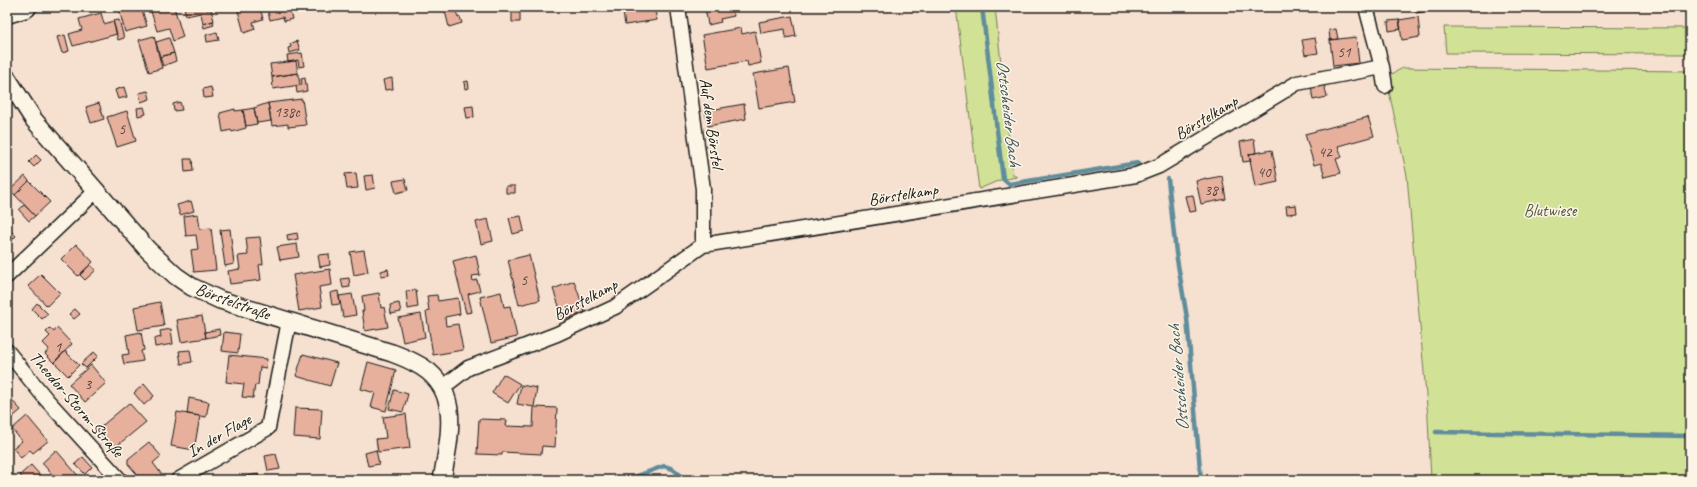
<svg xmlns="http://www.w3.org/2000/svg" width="1697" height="487" font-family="Caveat,sans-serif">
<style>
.green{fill:#d1e195;stroke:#767e58}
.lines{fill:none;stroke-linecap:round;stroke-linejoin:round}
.stream{stroke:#608d9b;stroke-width:4.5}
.building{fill:#e7b09c;stroke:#1c1c1c}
.minor-casing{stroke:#1c1c1c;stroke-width:17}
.tertiary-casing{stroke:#1c1c1c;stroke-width:20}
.secondary-casing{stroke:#1c1c1c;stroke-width:23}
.minor{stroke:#fcf5e5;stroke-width:14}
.tertiary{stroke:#fcf5e5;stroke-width:17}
.secondary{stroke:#fcf5e5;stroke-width:20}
.labels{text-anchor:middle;stroke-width:3;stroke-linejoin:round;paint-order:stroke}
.number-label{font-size:15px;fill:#4f413c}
.street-label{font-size:17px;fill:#1c1c1c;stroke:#fcf5e5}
.park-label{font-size:17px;fill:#525740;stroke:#fcf5e5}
.water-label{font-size:18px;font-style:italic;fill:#3e555b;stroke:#fcf5e5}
</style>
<rect width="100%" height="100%" fill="#f6e0cf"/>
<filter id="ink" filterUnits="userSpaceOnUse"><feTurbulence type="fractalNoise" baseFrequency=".025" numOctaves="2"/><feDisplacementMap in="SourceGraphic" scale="8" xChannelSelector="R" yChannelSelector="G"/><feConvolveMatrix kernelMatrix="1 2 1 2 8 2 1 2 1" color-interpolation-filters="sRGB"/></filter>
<g filter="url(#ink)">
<!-- green -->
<path class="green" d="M956,7H995L1013,175L1017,177L1000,180L979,189Z
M1444,27L1690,28V54L1446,53Z
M1403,68L1690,71V480H1431L1428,418L1407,176L1386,77Z"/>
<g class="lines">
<!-- stream -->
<path class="stream" d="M982,7L1003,179L1009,184L1138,163
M1168,179L1176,253L1187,318L1201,480
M1436,432L1690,436
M626,480L664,466L673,469L686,480"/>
</g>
<!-- building -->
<path class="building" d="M127,7H141L147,26L125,32L119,9Z
M155,7H174L183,37L173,41L169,28L157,31L150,8Z
M184,7H207V10L211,9L214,21L203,24L201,13L186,16Z
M237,7H260L263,19L253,22L255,29L244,33Z
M289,7L292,19L284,21L283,17L270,20L267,8Z
M444,7H455L458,18L460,17L462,23L449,27Z
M622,7H654L657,20L625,25Z
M705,7H732L734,16L720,19L721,22L708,25Z
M1415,7H1429V11L1416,13Z
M101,13L104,24L113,21L117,34L73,46L69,34L82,30L79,19Z
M512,13H520V22H512Z
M792,16L796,36L786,38L785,29L761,33L759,22Z
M1418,17L1420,37L1402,40L1399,20Z
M119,20L124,38L118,40L113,21Z
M1399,20L1401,29L1389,31L1388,21Z
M213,21L214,25L204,28L203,24Z
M741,28L742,34L755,31L761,63L748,66L747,61L708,68L702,35Z
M1336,29L1338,39L1330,40L1329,30Z
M217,32L219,40L207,42L206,35Z
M65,35L69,51L62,53L57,37Z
M154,36L162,68L149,72L139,40Z
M1356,37L1359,63L1333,66L1330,40Z
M169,38L174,53L160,57L156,42Z
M1315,38L1318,53L1305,55L1302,40Z
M297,41L300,50L289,53L288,48L291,47L290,44Z
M174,53L176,61L163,66L160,57Z
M302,53L304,66L299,67L298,60L288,62L287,55Z
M296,61L298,73L272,77L270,64Z
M789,68L795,102L759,108L753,74Z
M298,73L300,85L273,89L272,77Z
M305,78L307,91L297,93L296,86L302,85L301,79Z
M392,78L393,89L385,90L383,80Z
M468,81L469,88L465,89L464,82Z
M1324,84L1327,97L1313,100L1311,86Z
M124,87L127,97L118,99L115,90Z
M211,87L213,97L204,98L203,89Z
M148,91L150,99L141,102L139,93Z
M302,99L306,125L288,127V124L272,126L268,103Z
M180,102L182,110L174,111L173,104Z
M99,103L104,119L91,123L86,107Z
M268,103L271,121L257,123L254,108Z
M744,104L746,119L708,126L705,111Z
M473,106L474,117L467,118L465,107Z
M144,107L146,114L138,116L137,108Z
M254,108L257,124L246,126L243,110Z
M235,109V111L243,110L246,128L232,132L231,130L223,132L220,113Z
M127,111L136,141L117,147L107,117Z
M1368,117L1374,136L1338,146L1342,157L1336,159L1341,173L1325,177L1321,163L1314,165L1305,134Z
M1254,139L1256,153L1249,154L1251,161L1243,162L1240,142Z
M1272,150L1278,182L1255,187L1249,154Z
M36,155L41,160L34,167L29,162Z
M184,159H192L193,171L185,172Z
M356,173L358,188L347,189L345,174Z
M373,175L375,188L366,190L364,176Z
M25,176L29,181L15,195L10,190Z
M1222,176L1226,199L1201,204L1196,181L1206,178V179Z
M405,179L408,190L396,193L393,181Z
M29,181L50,202L35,216L15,195Z
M506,186H515V193H506Z
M1193,195L1196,211L1189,212L1185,196Z
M191,201L194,211L180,215L177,205Z
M24,205L35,216L29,221L19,210Z
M1296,205L1297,213L1287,214L1286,206Z
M198,214L200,229L211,228L216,270L194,272L191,250L198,249L196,235L186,236L184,216Z
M521,216L524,231L513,234L509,218Z
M488,219L493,241L481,244L476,222Z
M7,227L16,236L7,245Z
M230,229L234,264L225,266L220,230Z
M297,233L298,239L288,241L287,235Z
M260,237L263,264L259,265L261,280L230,284L228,271L240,269L238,256L248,255L246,238Z
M76,244L93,262L78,276L61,259Z
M297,244L299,257L280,260L277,247Z
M364,250L368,272L354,275L350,252Z
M329,254L330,265L320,267L318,255Z
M476,255L480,275L472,276L473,281L477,280L480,291L468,294L472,312L466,313L453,261Z
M529,255L540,300L519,305L508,260Z
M90,265L96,270L85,280L80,275Z
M330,269L332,285L319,287L322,307L299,311L293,275Z
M388,269L389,275L381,276V271Z
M41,274L60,293L47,306L28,286Z
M349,278L350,287L343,288L341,279Z
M574,281L585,312L564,320L553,289Z
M416,290L418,307L408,309L406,291Z
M338,291L340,304L332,305L330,293Z
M501,292L504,307L510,306L517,337L491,343L480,297Z
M379,293L381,308L384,307L388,327L365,331L362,311H364L362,296Z
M352,294L356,315L343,317L339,296Z
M437,295L438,301L458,298L460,314L445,317L446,326L458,324L463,350L433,355L426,312L429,311L427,296Z
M160,302L164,326L138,330L134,307Z
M37,303L48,314L42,319L32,309Z
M399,303L401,312L391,314L390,305Z
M75,309L80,314L74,319L69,314Z
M421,314L425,337L403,342L398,318Z
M202,316L206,338L181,342L177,320Z
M50,328L54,332L57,328L72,344L54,363L45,354L49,349L43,343L50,336L46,332Z
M171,329L173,344L155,347L154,339L161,337L160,331Z
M219,329L220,335L206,338L205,332Z
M141,332L144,350L141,351L143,361L124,364L122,355L129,354L126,335Z
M224,332L240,334L238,353L222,351Z
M190,350L192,362L181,364L179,351Z
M65,351L79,365L68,376L54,362Z
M94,352L98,356L86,368L81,364Z
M303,354L337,363L330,386L296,376Z
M229,355L267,359L266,368L260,367L258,385H255L253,398L242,397L244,384L226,382Z
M368,362L396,370L386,411L371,407L375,393L361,389Z
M91,365L106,383L85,402L69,384Z
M503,374L520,384L508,403L492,393Z
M144,384L154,396L144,405L134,393Z
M521,385L537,388L534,407L517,404Z
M394,390L408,394L403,412L389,409Z
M7,395L21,410L7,422Z
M189,398L209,402L206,417L187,414Z
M129,403L146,422L113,449L97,430Z
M534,407L557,408L555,447L542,446L541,454L502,452V455L477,454L479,419L507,420L506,426L533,427Z
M295,408L322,409L320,439L293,437Z
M177,412L200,416L194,450L171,446Z
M406,414L410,448L378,452L376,439L386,438L383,417Z
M27,416L48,441L33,453L30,450L21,458L13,448L22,441L12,429Z
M149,442L161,456L153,463L162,475L156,480H142L128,464V459Z
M56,450L80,478L77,480H57L42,463Z
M376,450L379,464L368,466L365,453Z
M276,454L280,469L268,471L265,456Z
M83,457L92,467L85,474L75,464Z
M31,465L40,475L34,480H24L20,475Z
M258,474L259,480H243L242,477Z"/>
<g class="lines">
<defs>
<path id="minor" d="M678,7L703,189V245
M1366,7L1382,67L1385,86
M7,276L96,191
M7,351L46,399L120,480
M442,388L468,368L557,334L615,307L703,245L1136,175L1159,166L1297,83L1382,67
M178,480L268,428L289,321"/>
<path id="tertiary" d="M7,78L34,120L148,250L176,276L192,287L220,300L392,353C400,356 408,359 415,363C464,387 449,438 442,480"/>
<path id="secondary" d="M7,13L26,7"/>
</defs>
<!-- minor casing -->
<use href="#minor" class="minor-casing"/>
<!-- tertiary casing -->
<use href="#tertiary" class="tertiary-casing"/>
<!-- secondary casing -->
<use href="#secondary" class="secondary-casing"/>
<!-- minor -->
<use href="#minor" class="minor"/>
<!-- tertiary -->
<use href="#tertiary" class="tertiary"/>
<!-- secondary -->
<use href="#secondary" class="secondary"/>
</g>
</g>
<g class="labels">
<!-- number labels -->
<g class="number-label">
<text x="1344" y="57">51</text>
<text x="287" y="117">138c</text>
<text x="122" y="134">5</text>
<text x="1325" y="157">42</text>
<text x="1264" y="177">40</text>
<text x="1211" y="195">38</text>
<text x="524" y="285">5</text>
<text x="58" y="352">1</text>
<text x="88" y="389">3</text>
</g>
<!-- street labels -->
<g class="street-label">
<text transform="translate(1206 117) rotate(-31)" y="6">Börstelkamp</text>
<text transform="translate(712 123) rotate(82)" y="6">Auf dem Börstel</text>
<text transform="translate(903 194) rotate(-9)" y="6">Börstelkamp</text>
<text transform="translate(585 299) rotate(-28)" y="6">Börstelkamp</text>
<text transform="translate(233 301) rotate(20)" y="6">Börstelstraße</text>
<text transform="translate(77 404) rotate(49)" y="6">Theodor-Storm-Straße</text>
<text transform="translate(219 435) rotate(-30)" y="6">In der Flage</text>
</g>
<!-- park labels -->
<g class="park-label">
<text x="1550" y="216">Blutwiese</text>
</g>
<!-- water labels -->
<g class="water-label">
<text transform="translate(1009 113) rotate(83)" y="6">Ostscheider Bach</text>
<text transform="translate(1178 378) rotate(-95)" y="6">Ostscheider Bach</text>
</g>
</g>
<!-- margin -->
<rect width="1697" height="487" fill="none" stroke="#fcf5e5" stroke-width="24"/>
<rect x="12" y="12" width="1673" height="463" fill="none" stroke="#1c1c1c" stroke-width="1.5" filter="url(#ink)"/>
</svg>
